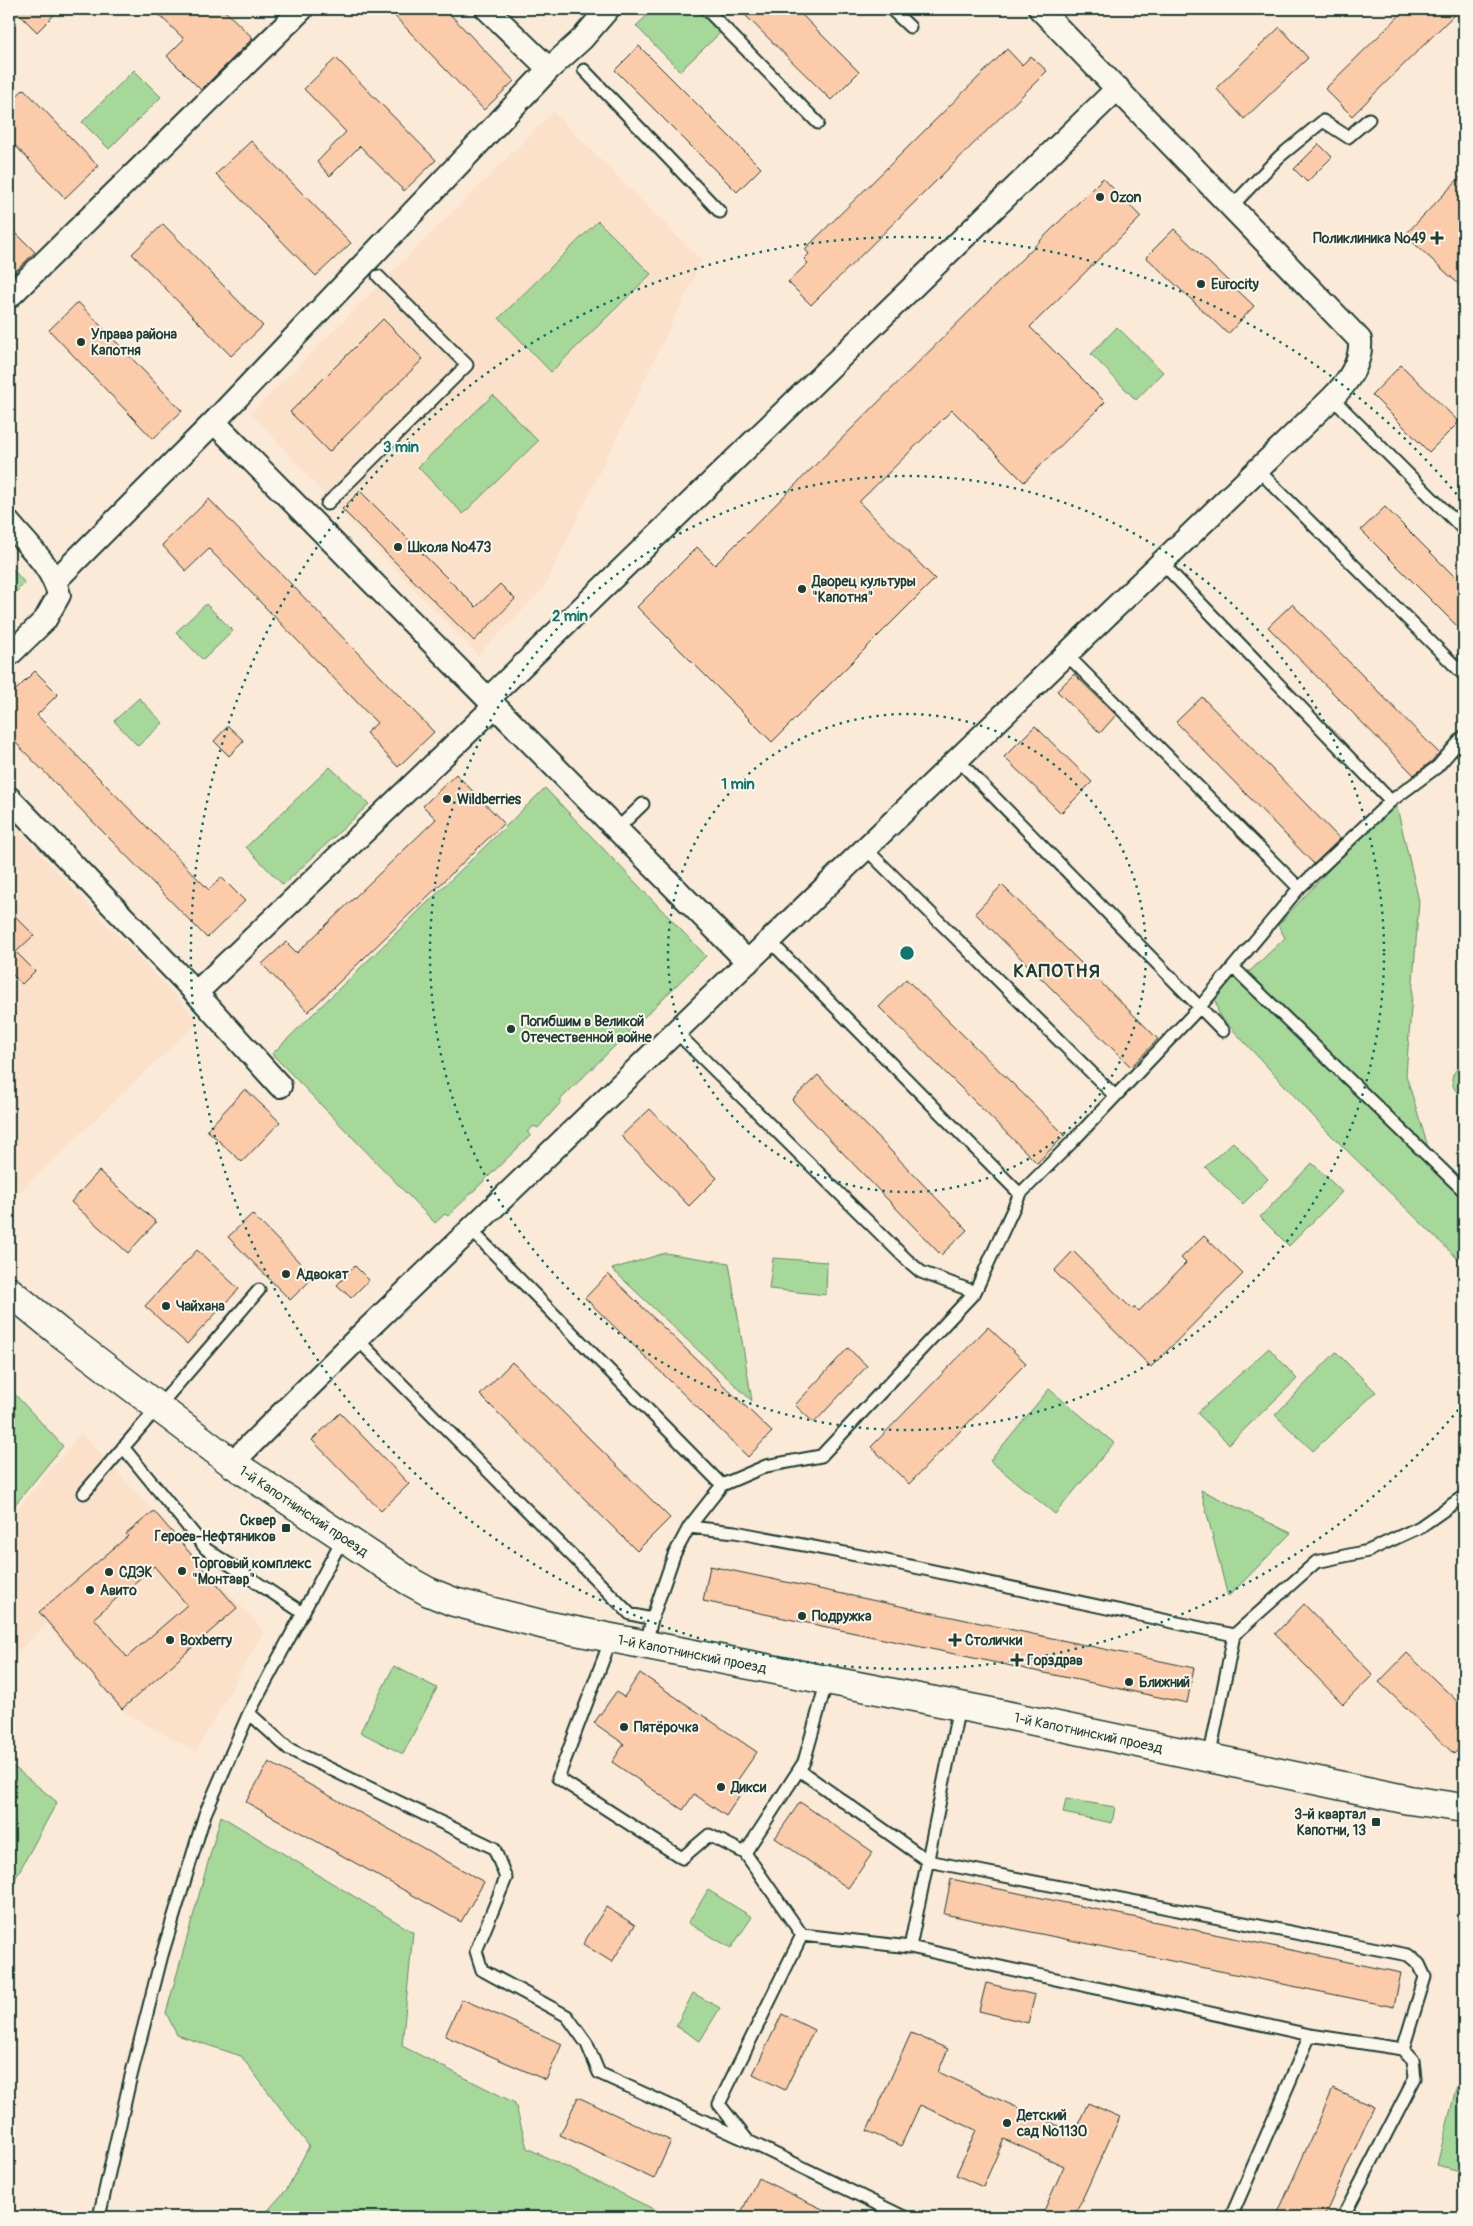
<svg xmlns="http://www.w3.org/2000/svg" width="1473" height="2226" font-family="Pangolin,sans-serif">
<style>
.built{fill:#fbe1ca}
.green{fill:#a6d89a;stroke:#628a67}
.building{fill:#fbcbaa;stroke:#1f3d34;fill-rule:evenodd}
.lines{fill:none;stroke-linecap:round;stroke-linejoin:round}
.lane-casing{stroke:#1f3d34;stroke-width:15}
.street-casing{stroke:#1f3d34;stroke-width:26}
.secondary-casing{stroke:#1f3d34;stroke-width:31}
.lane{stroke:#fbf7ec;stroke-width:11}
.street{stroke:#fbf7ec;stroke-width:22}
.secondary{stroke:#fbf7ec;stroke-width:28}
.ring{fill:none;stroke:#0f766e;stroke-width:2.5;stroke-dasharray:2.5 5}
.poi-dot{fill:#1f3d34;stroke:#fbf7ec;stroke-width:2}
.labels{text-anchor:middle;stroke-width:4;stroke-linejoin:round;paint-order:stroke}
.poi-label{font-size:14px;font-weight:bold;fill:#1f3d34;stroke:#fbf7ec;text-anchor:start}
.street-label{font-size:14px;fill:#1f3d34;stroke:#fbf7ec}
.district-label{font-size:19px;font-weight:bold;letter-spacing:1px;fill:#1f3d34;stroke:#fbf7ec}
.centre{fill:#0f766e;stroke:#fbf7ec;stroke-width:2.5}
.ring-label{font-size:15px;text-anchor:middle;font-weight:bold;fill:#0f766e;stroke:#fbf7ec;stroke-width:4;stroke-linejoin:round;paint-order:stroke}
</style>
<rect width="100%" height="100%" fill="#fbead8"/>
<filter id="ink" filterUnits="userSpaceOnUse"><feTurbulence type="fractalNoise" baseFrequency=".02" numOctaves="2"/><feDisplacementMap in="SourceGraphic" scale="10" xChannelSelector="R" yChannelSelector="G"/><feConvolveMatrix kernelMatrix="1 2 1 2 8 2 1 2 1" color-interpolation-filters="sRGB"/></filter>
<g filter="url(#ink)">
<!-- built -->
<path class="built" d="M553,112L702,261L543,589L478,655L333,504L251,413Z
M9,820L199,1021L9,1202Z
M81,1433L264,1631L196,1752L125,1713L47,1624L9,1660V1519Z"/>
<!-- green -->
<path class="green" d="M654,9H696L720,33L680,71L636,26Z
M134,70L161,97L109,149L82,122Z
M598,221L651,274L551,372L499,318Z
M1117,327L1163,372L1136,400L1091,354Z
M493,395L538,441L463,514L418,467Z
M9,565L25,583L9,599Z
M206,604L233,631L203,660L176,632Z
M139,698L163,723L138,746L114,721Z
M330,767L369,804L283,885L246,847Z
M545,788L706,956L561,1099V1102L538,1128L534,1126L527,1132L531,1135L448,1216L445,1214L435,1223L272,1054Z
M1395,799L1419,901L1406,1075L1436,1173L1464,1200V1265L1326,1130L1219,1015L1214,995L1239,970L1250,971L1285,938L1278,925Z
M1464,1061V1100C1448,1084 1448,1077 1464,1061Z
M1233,1142L1268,1179L1243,1204L1205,1167Z
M1312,1163L1342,1192L1289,1246L1260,1217Z
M665,1253L729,1263L752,1401L612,1269Z
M773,1258L827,1262L826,1295L769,1289Z
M1269,1348L1297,1379L1229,1444L1197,1413Z
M1336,1352L1376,1392L1313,1451L1275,1415Z
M9,1388L63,1446L9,1512Z
M1049,1389L1114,1443L1055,1514L990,1461Z
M1201,1490L1291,1533L1228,1597Z
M394,1666L437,1688L403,1754L360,1732Z
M9,1763L57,1802L9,1890Z
M1066,1799L1115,1807L1112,1823L1063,1813Z
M221,1816L413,1932L402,2046L515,2103L527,2148L670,2217H262L287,2189L309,2146L241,2056L177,2035L166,2013Z
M708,1890L752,1917L731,1948L688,1923Z
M693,1993L720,2008L700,2041L676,2026Z
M1457,2084L1464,2086V2172L1437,2165Z"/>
<!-- building -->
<path class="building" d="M14,9H60L37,32Z
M153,9H223L253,38L201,90L167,56L184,39Z
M388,9H445L514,81L484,110Z
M739,9H796L859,72L831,100Z
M1406,9H1460L1352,116L1325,89Z
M1280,27L1308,58L1244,119L1216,88Z
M639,46L761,168L737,192L615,70Z
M1007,49L1022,65L1031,56L1047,71L811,305L788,282L808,263L804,259L809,254L805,249Z
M336,58L436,160L404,191L360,146L330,176L317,162L346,132L304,89Z
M24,89L98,166L65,198L9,139V103Z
M251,141L351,243L316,276L216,174Z
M1319,144L1332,157L1307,182L1294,169Z
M1464,173V289L1405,235Z
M1103,178L1141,217L1030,327L1105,402L1024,482L952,410L859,502L935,579L772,742L637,607L697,547L715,565Z
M163,224L263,326L231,356L132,254Z
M9,226L35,252L9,278Z
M1174,229L1254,306L1228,334L1146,257Z
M78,302L182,411L153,439L49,330Z
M383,319L423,359L329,452L290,412Z
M1401,365L1459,422L1429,452L1372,395Z
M360,491L476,607L500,584L515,599L474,641L342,509Z
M209,499L434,732L398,767L366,733L377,723L209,549L186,571L162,545Z
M1385,507L1464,586V633L1361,530Z
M1292,604L1439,753L1432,761L1414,775L1268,627Z
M35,671L58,694L37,715L209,890L221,877L245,901L207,938L9,736V697Z
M1074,674L1116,715L1100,733L1057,691Z
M1202,697L1340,839L1314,864L1176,722Z
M228,726L244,741L229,756L214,741Z
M1035,726L1092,782L1061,813L1004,757Z
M456,774L504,823L308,1012L262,964L286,942L297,953L436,819L423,806Z
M1002,885L1158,1039L1131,1067L975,913Z
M9,910L34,935L16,952L35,971L22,984L9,971Z
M906,979L1065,1135L1037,1163L879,1007Z
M818,1075L967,1230L941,1255L792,1100Z
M245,1089L280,1122L242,1162L207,1130Z
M650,1109L717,1178L689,1206L621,1136Z
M99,1171L156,1222L128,1253L71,1202Z
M252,1214L314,1277L290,1300L228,1237Z
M1204,1236L1243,1274L1151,1367L1054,1271L1073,1251L1132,1309L1135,1307L1139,1311L1186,1263L1181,1258Z
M197,1250L239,1289L187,1344L145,1306Z
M355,1266L369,1280L351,1298L337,1285Z
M608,1274L772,1432L748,1457L585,1298Z
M988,1327L1026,1363L909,1484L871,1447Z
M848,1348L867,1366L814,1423L795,1405Z
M512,1362L670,1518L637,1551L480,1395Z
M340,1413L409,1484L381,1511L312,1440Z
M154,1511L237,1608L122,1709L39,1612L128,1536L126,1534ZM154,1566L187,1605L127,1657L94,1618Z
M710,1566L1194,1668L1187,1703L703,1601Z
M1304,1604L1373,1675L1343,1704L1275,1634Z
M1407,1653L1464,1708V1743L1454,1754L1379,1682Z
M640,1673L757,1752L737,1781L745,1787L726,1816L694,1794L683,1810L612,1762L624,1744L594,1723L616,1692L624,1697Z
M269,1762L484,1882L461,1922L246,1802Z
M800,1802L873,1852L848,1888L775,1838Z
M951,1879L1401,1973L1394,2007L944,1914Z
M606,1907L635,1925L612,1962L583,1944Z
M986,1983L1035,1995L1028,2023L979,2011Z
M462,1999L562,2044L546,2080L445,2036Z
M782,2014L814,2030L785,2090L753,2074Z
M911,2033L948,2049L938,2072L1074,2133L1088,2103L1120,2117L1074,2217H1051L1043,2213L1064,2166L1004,2139L983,2187L956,2175L976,2130L920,2105L901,2146L867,2131Z
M1333,2089L1374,2107L1324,2217H1276Z
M578,2097L671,2141L654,2179L560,2135Z
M758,2178L839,2217H739Z"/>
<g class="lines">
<defs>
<path id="lane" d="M706,9L818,123
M891,9L910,27
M584,70L720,212
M1232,206L1279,157L1323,121L1348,137L1369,119
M1332,398L1464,530
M1258,470L1464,675
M327,504L467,365L378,276
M1455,521L1464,512
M1162,563L1391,801
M1067,655L1299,888
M959,761L1223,1031
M617,829L643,804
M866,849L1115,1096
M770,941L1020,1194
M1233,967L1464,1191
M676,1032L907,1260L921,1272L975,1292
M471,1230L722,1485
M357,1339L630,1614L652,1619
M123,1447L206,1549L303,1613
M84,1493L259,1290
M689,1527L735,1532L882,1560L1234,1635
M611,1639L558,1778L682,1858L709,1835L745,1853
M646,1645L652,1619L674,1555L689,1527L722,1485L766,1466L821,1456L975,1292L1020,1194L1072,1142L1199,1008L1299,888L1391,801L1437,767L1464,736
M827,1680L804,1762L745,1853L802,1935L910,1947
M959,1707L910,1947L1310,2035L1403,2049L1413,2060L1415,2078L1343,2217
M249,1713L289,1749L494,1848L506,1878L476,1951L482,1970L567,2016L587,2044L599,2073L748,2141
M1209,1759L1234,1635L1316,1562L1368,1551L1420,1527L1464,1496
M799,1770L928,1861L1408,1955L1419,1964L1425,1977L1403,2049
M802,1935L719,2104L748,2141L904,2217
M99,2217L130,2080L162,1955L205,1814L249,1713L343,1538
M1231,2217L1310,2035"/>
<path id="street" d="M487,9L549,69L582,39L608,9
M9,297L302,9
M214,422L748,962
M9,523C27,545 52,566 59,595L45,620L9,655
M55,581L214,422L549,69
M488,699L1118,88
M9,798L196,993L280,1086
M196,993L495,706
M232,1463L357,1339L1332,398C1348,382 1362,363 1360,340L1040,9"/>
<g id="secondary">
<path id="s1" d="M9,1291L59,1332L232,1463L409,1581L429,1592L454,1602L545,1625L991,1712L1409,1800L1464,1808"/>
</g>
</defs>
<!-- lane casing -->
<use href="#lane" class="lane-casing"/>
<!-- street casing -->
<use href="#street" class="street-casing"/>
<!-- secondary casing -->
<use href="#secondary" class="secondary-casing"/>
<!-- lane -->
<use href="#lane" class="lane"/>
<!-- street -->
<use href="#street" class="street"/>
<!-- secondary -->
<use href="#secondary" class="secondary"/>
</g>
</g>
<!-- distance rings -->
<g class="ring">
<circle cx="907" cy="953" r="239"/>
<circle cx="907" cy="953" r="477"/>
<path d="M1463 1404A716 716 0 1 1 1463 502"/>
</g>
<!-- markers -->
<g class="poi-dot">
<circle cx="1100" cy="197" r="5"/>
<path d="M1434.5 230.5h5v5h5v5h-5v5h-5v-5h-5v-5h5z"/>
<circle cx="1201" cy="284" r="5"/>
<circle cx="81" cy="342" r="5"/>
<circle cx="398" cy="547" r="5"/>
<circle cx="802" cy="589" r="5"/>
<circle cx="447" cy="799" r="5"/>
<circle cx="511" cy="1029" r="5"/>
<circle cx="286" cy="1274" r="5"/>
<circle cx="166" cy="1306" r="5"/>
<rect x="281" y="1523" width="10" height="10" rx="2.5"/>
<circle cx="182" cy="1571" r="5"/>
<circle cx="109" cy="1572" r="5"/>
<circle cx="90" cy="1590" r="5"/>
<circle cx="802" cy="1616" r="5"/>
<circle cx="170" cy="1640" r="5"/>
<path d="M952.5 1632.5h5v5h5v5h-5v5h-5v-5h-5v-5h5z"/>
<path d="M1014.5 1652.5h5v5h5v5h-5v5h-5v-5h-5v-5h5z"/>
<circle cx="1129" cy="1682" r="5"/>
<circle cx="624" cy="1727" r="5"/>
<circle cx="721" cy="1787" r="5"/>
<rect x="1371" y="1817" width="10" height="10" rx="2.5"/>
<circle cx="1007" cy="2123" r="5"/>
</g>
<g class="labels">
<!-- poi labels -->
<g class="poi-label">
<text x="1110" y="202">Ozon</text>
<text x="1426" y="243" text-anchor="end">Поликлиника №49</text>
<text x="1211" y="289">Eurocity</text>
<text x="91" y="339">Управа района<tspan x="91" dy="16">Капотня</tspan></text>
<text x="408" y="552">Школа №473</text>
<text x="812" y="586">Дворец культуры<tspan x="812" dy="16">"Капотня"</tspan></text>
<text x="457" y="804">Wildberries</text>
<text x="521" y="1026">Погибшим в Великой<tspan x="521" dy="16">Отечественной войне</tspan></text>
<text x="296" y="1279">Адвокат</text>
<text x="176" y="1311">Чайхана</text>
<text x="276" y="1525" text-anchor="end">Сквер<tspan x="276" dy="16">Героев-Нефтяников</tspan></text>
<text x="192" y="1568">Торговый комплекс<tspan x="192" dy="16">"Монтавр"</tspan></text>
<text x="119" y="1577">СДЭК</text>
<text x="100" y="1595">Авито</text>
<text x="812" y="1621">Подружка</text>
<text x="180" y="1645">Boxberry</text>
<text x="965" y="1645">Столички</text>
<text x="1027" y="1665">Горздрав</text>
<text x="1139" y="1687">Ближний</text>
<text x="634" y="1732">Пятёрочка</text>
<text x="731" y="1792">Дикси</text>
<text x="1366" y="1819" text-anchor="end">3-й квартал<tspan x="1366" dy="16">Капотни, 13</tspan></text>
<text x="1017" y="2120">Детский<tspan x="1017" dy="16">сад №1130</tspan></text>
</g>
<!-- street labels -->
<g class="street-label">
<text dy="5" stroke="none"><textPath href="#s1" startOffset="368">1-й Капотнинский проезд</textPath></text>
<text dy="5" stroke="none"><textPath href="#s1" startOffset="788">1-й Капотнинский проезд</textPath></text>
<text dy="5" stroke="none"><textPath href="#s1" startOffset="1192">1-й Капотнинский проезд</textPath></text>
</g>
<!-- district labels -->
<g class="district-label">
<text x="1057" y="977">КАПОТНЯ</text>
</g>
</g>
<circle cx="907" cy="953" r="8" class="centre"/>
<g class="ring-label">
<text x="401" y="452">3 min</text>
<text x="570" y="621">2 min</text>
<text x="738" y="789">1 min</text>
</g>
<!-- margin -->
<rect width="1473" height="2226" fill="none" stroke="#fbf7ec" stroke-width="30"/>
<rect x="15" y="15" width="1443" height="2196" fill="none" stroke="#1f3d34" stroke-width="2" filter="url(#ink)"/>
</svg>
